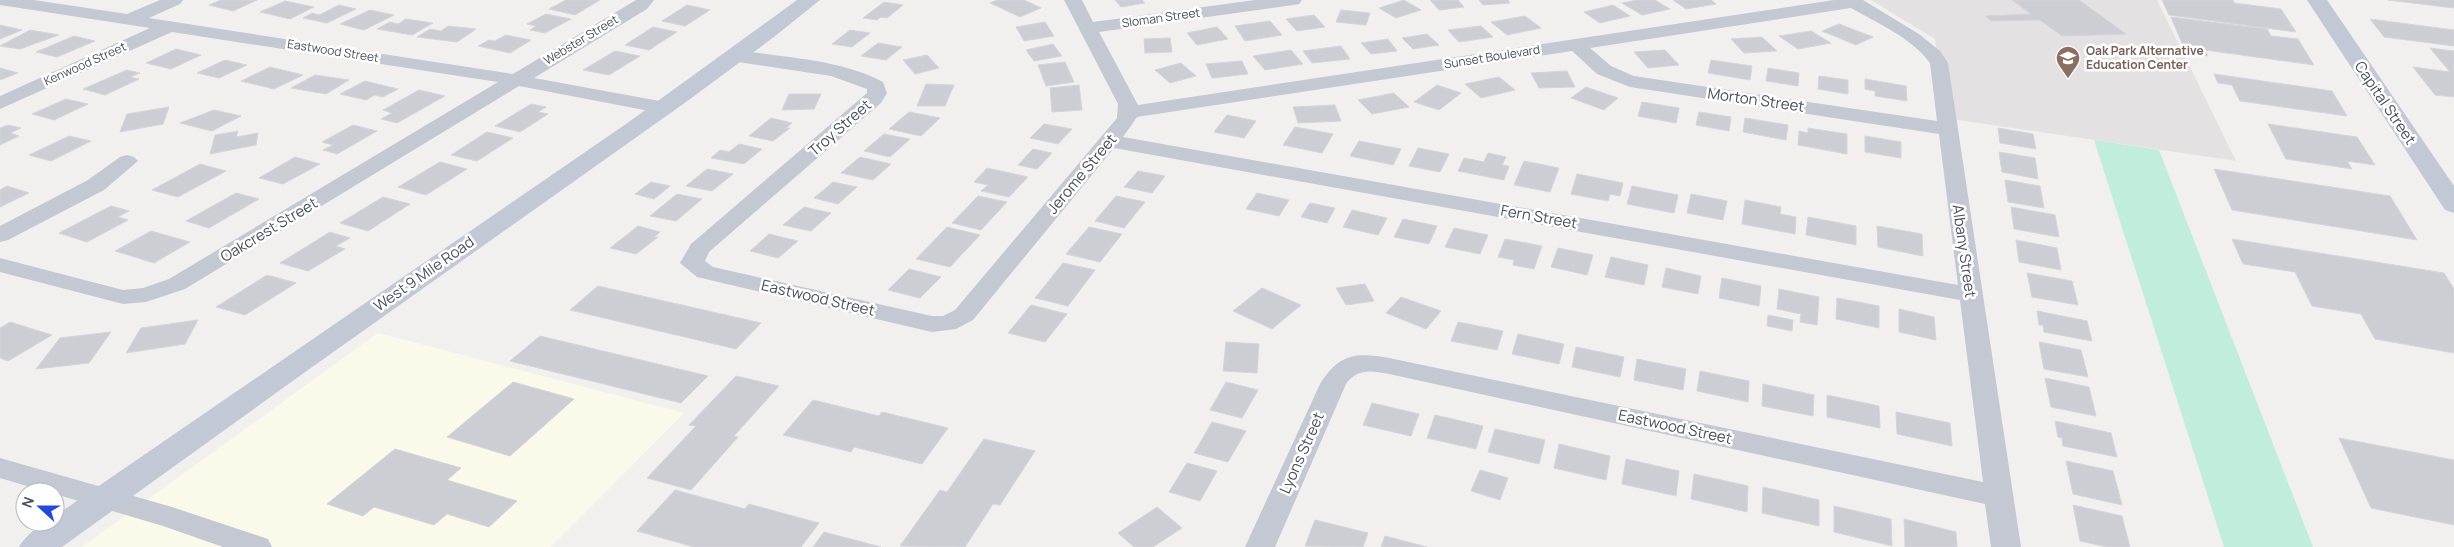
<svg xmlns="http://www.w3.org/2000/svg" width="2454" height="547" font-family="Manrope,sans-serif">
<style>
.commercial{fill:#fbfaea}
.education{fill:#e3e1e1}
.green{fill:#c0eddc}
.building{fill:#cdced4;stroke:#d4d4db}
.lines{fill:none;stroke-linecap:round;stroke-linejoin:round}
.street{fill:#c4c8d3;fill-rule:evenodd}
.secondary{fill:#c3c8d7;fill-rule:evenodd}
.labels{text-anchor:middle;stroke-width:5;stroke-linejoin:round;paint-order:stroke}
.far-street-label{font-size:12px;fill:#484e5c;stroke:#fff}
.far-education-label{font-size:12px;font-weight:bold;fill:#785e54;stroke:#fff;text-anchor:start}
.street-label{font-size:15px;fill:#484e5c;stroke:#fff}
</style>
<rect width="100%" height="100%" fill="#f2f0ef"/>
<!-- commercial -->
<path class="commercial" d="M378,333L684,413L551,547H82Z"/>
<!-- education -->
<path class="education" d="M1871,0H2157L2236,161L1945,118L1935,39Z"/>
<!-- green -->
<path class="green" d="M2094,140L2159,150L2313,547H2224Z"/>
<!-- building -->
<path class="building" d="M221,0H257L233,11L209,5Z
M566,0H600L575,15L549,9Z
M997,0H1024L1041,8L1020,17L990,3Z
M1115,0H1142L1145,3L1121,7Z
M1404,0L1421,10L1396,18L1379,8Z
M1430,0H1458L1464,7L1439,10Z
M1479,0H1508L1510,3L1483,5Z
M1637,0H1655L1670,9L1642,15L1622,3Z
M1673,0H1711L1716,4L1686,9Z
M2012,0H2079L2126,34L2062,36L2040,20L1991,21L1985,16L2031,14Z
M2162,0H2233L2234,3L2281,9L2296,32L2169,15Z
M2388,0H2454V8Z
M285,1L314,7L290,19L260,12Z
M884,2L903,5L887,18L881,17L877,20L863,18Z
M339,5L356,9L327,23L303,18L312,13L319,15Z
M687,5L710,10L685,26L662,21Z
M1613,5L1630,16L1600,23L1584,12Z
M370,10L394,15L364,30L340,24Z
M1341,10L1370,13L1366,25L1336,22Z
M546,14L571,19L545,33L530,30L536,26L527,24Z
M1314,15L1325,27L1297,31L1286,19Z
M1525,16L1541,28L1507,35L1491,22Z
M2171,17L2267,29L2271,36L2298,39L2314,65L2205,50L2208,56L2186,53Z
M406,19L433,23L412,35L377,29L390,22L398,24Z
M2370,19L2454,30V46L2384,37Z
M1270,21L1282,35L1245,41L1235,26Z
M1045,22L1054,36L1024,41L1016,27Z
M1839,24L1873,37L1856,45L1822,31Z
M0,25L22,30L0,39Z
M448,26L476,29L457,42L417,37L430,29L441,31Z
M1481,26L1493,37L1459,42L1448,30Z
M653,27L677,32L649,50L625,45Z
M1217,27L1228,39L1197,45L1187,33Z
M30,30L59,35L20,49L0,46Z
M850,30L870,33L852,47L832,44Z
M1811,31L1831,43L1798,49L1779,36Z
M1427,34L1439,45L1413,49L1402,38Z
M506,35L531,40L510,53L478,46L489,40L495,41Z
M74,36L95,41L57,57L36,52Z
M1762,37L1777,51L1744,53L1731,39Z
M1170,38L1172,52L1145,53L1144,39Z
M1388,39L1397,51L1371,54L1361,43Z
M878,43L902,47L886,60L861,56Z
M1053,44L1062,56L1034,61L1026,50Z
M1341,46L1350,59L1312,63L1303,51Z
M2430,48L2454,51V97L2435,95L2413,67L2450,72Z
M176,49L201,55L171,69L146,63Z
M1291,50L1303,64L1265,70L1253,56Z
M1665,50L1679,65L1648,68L1634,52Z
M615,51L640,56L609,75L583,70Z
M927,55L939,68L915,74L903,60Z
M225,60L247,65L219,78L197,73Z
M1711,60L1752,66L1750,80L1708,73Z
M1242,61L1248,74L1212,78L1206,64Z
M1065,62L1074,82L1046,86L1038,65Z
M1181,63L1196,76L1170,83L1155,70Z
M270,67L303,75L274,89L241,81Z
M0,68L18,73L0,80Z
M1768,68L1799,73L1798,86L1766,81Z
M127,70L140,73L130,77L139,79L105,95L83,89Z
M1567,71L1575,87L1539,88L1531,73Z
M2214,74L2332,91L2347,116L2240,101L2232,85L2218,83Z
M315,75L349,80L326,94L291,88Z
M1819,76L1848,80V94L1818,89Z
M1499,77L1515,90L1481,98L1465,84Z
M1865,79L1906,86L1907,101L1875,96V91L1865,89Z
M365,81L398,89L383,97L375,95L366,100L340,94Z
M926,84L954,85L945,106H917Z
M1079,85L1082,110L1052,112L1050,88Z
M1437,85L1461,93L1439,110L1414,102Z
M1586,87L1618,98L1604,110L1571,98Z
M419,90L445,96L397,123L381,119L392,113L383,110Z
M1394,93L1409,107L1372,114L1358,100Z
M789,94H821L814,109L782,110Z
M66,99L88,104L54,120L32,114Z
M1642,102L1679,108L1676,123L1638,116Z
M531,104L546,107L538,112L548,114L520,132L495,126Z
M1335,105L1341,121L1298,123L1293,107Z
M169,107L163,124L120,132L127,114Z
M214,110L241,116L212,131L180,123Z
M909,112L940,118L921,136L889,129Z
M1699,112L1731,117L1729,131L1696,125Z
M1227,115L1256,121L1244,138L1214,132Z
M771,118L792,123L786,128H790L773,141L749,136Z
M1745,118L1788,125L1786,140L1743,132Z
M1044,124L1072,129L1058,144L1030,138Z
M2268,124L2357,137L2375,165L2347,161L2352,169L2286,159Z
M8,125L21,128L10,133L19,136L0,145V128Z
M353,125L377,131L337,154L323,150L333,145L322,142Z
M1295,127L1333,134L1322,153L1283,145Z
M1808,128L1847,134V154L1798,145L1799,131L1808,133Z
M1998,128L2033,134L2036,149L2000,143Z
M238,131L236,137L258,133L256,145L210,154L215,135Z
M487,132L513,138L477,161L451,155Z
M884,134L910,139L890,157L864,151Z
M69,136L91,141L51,161L29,155Z
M1865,136L1901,142V158L1865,152Z
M1359,141L1401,149L1393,165L1350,156Z
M739,144L762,149L744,164L711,158L720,150L729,152Z
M1418,148L1449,154L1440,172L1409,166Z
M1033,149L1052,153L1037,169L1018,165Z
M1999,152L2035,158L2038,179L2002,172Z
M1488,153L1506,157L1502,165L1509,166L1504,180L1458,171L1464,158L1484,162Z
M295,157L320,164L283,184L259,178Z
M860,157L891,164L873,180L841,173Z
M1524,161L1559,168L1550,192L1514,185Z
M440,162L467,169L426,195L398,187Z
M200,164L226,171L178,197L152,190Z
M987,168L1028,177L1009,197L981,191L988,185L974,182Z
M707,169L733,174L712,191L686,186Z
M2214,169L2390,196L2417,240L2232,210Z
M1138,171L1165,176L1152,193L1124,187Z
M1577,174L1623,183L1620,196L1610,194L1608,201L1571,194Z
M2005,180L2040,186L2044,208L2008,202Z
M651,182L670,186L654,199L635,194Z
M833,182L857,187L838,204L814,198Z
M7,186L29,193L0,207V190Z
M1632,186L1678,195L1674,213L1627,204Z
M236,193L259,199L209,228L186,221Z
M1257,193L1289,200L1279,216L1246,209Z
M677,194L702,199L676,221L650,216Z
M1691,194L1727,201L1723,220L1687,213Z
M978,196L1007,202L981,230L952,223Z
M1116,196L1145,202L1124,228L1095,221Z
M383,197L410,204L368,231L340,223Z
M1745,200L1781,207L1780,214L1796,217L1795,234L1742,224Z
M1310,203L1335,208L1327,223L1301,217Z
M111,206L129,211L118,217L128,220L87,242L59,233Z
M804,207L831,213L811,231L783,225Z
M2011,207L2055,215L2059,237L2014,229Z
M1352,210L1387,218L1378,235L1343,227Z
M1808,217L1856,226V245L1806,235Z
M1403,219L1437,226L1429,244L1394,237Z
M638,226L660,232L654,237H658L636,254L610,248Z
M1877,226L1922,234L1923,256L1878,247Z
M947,227L980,235L950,267L916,259Z
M1089,227L1122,234L1100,262L1066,254Z
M1454,228L1488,235L1480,254L1445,247Z
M151,231L190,242L154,263L115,251Z
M330,232L350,238L336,246L345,249L308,271L280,263Z
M769,234L798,241L778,258L750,251Z
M1505,239L1542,246L1534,269L1513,265L1514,260L1498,257Z
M2232,239L2444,273L2454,289V353L2375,339L2361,314L2312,306L2295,272L2243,264Z
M2016,240L2057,248L2061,270L2019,262Z
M1558,248L1593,255L1587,275L1551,267Z
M1611,257L1648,265L1644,285L1605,277Z
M1063,263L1095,270L1068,306L1035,298Z
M1666,268L1701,276L1698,294L1662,287Z
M909,269L941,277L920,298L888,290Z
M2027,273L2072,281L2078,305L2032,297Z
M267,275L296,283L245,315L216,307Z
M1722,278L1761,286L1759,306L1719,298Z
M1365,284L1374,301L1346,305L1336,288Z
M598,286L761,323L736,349L570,310Z
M1262,288L1301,305L1272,329L1233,311Z
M1779,289L1819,297L1817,325L1800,322L1801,314L1777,309Z
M1401,297L1441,311L1426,329L1386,313Z
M1837,298L1879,306V328L1836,319Z
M1031,305L1067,314L1045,342L1008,333Z
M1899,309L1934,317L1936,340L1899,332Z
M2037,311L2087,321L2092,341L2044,332L2043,325H2039Z
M1768,315L1793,320L1792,331L1767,326Z
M198,320L185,344L126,353L141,328Z
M10,322L52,335L8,361L0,358V328Z
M1458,322L1503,331L1497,350L1451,341Z
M111,332L89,363L36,369L60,338Z
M1518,334L1564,344L1559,364L1512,354Z
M540,336L708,376L681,403L510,361Z
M1226,342L1259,344L1257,373L1223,371Z
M2039,342L2081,350L2088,377L2044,369Z
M1576,347L1624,357L1620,377L1572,367Z
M1637,359L1686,369L1683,390L1634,380Z
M1700,371L1749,381L1748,402L1697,391Z
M736,376L779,386L734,436L738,437L691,490L647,478L696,426L689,425Z
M2045,378L2089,387L2096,416L2051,407Z
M513,382L574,399L510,456L447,437Z
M1226,382L1258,390L1242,418L1210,410Z
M1763,384L1814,395L1813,416L1762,406Z
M1827,395L1879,406L1880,428L1827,417Z
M813,400L879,416L882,412L948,428L922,464L854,447L851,452L783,435Z
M1372,403L1419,414L1411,436L1363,425Z
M1896,412L1950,423L1952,446L1897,434Z
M1435,415L1483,426L1476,449L1427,438Z
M2055,421L2111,433L2117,457L2063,446L2062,438L2058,437Z
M1212,422L1246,431L1228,462L1194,453Z
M1495,429L1545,440L1539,464L1488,452Z
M2339,438L2454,460V525L2371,508Z
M984,439L1035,451L1000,505L993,504L965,547L900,546L940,490L947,492Z
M1559,444L1610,456L1606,480L1554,468Z
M395,449L461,468L447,480L517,501L489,527L447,514L434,525L374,507L363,516L327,504Z
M1626,459L1679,471L1676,496L1622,484Z
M2066,461L2113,471L2122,505L2073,494Z
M1187,463L1217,471L1200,501L1169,492Z
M1480,470L1508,478L1500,500L1471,491Z
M1694,474L1748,486L1747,512L1691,499Z
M1763,487L1819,500V526L1762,513Z
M675,490L745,509L749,504L819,523L801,547H694L637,531Z
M2073,505L2122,516L2130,547H2107L2080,541Z
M1834,506L1891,519L1892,546L1834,532Z
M1157,507L1182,528L1153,547H1134L1118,533Z
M1904,519L1956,532L1957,547H1905Z
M1315,520L1368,533L1363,547L1305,546Z
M824,532L881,547H813Z
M1385,536L1427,547H1381Z"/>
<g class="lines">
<!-- street -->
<path class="street" d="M0,0H34L127,14L160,0H183L180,4L149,18L513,74L636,0H654L647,9L534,78L665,102L672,104L675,108L672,112L665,114L519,86L185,289L146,302L123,304L0,272V258L123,290L143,288L169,279L498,82L172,32L0,109V96L150,28L0,5Z
M1064,0H1082L1093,22L1255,0H1302L1299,4L1293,5L1099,32L1138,105L1834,0H1863L1919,34L1940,51L1948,63L2021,547H1991L1985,504L1389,374C1371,371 1358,368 1346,384L1275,547H1245L1320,384C1339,354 1355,352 1389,358L1983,482L1960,300L1114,148L973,320L956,329L932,332L697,277L680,263L691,244L867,93V89L831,76L738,62L731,60L729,56L731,52L738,50C785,58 840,59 883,82L887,93L881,103L709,252L705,261L713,267L932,316H943L955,310L1117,118L1118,104ZM1851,8C1877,23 1912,38 1930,63L1937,121L1634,76L1611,66L1590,48ZM1572,51L1597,74L1630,87L1939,134L1958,285L1123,137L1137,117Z
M127,155L134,157L138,161L104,190L8,240L0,242V226L88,180L120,157Z
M0,458L172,507L268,539L272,547H223L163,526L55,494V492H47L0,478Z"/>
<!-- secondary -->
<path class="secondary" d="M797,0H820L774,37L686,102L308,370L62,547H19C26,535 41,522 55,522V516L626,124Z
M2307,0H2327L2454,186V213L2445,210Z"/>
</g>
<!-- icons -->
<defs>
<symbol id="school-pin" viewBox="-11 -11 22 30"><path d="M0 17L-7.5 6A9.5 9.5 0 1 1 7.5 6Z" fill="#8d6e63" stroke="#fff"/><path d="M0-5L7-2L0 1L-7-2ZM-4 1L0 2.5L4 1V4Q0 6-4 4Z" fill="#fff"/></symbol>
</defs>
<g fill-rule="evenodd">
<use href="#school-pin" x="2054" y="44" width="28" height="38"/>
</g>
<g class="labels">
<!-- far-street labels -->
<g class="far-street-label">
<text transform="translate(1161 18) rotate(-8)" y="4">Sloman Street</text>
<text transform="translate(581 40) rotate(-31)" y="4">Webster Street</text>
<text transform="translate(333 51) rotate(9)" y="4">Eastwood Street</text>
<text transform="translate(1492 57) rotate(-9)" y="4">Sunset Boulevard</text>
<text transform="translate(85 64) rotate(-24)" y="4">Kenwood Street</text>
</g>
<!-- far-education labels -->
<g class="far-education-label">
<text x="2086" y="55">Oak Park Alternative<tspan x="2086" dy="14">Education Center</tspan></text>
</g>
<!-- street labels -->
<g class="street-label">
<text transform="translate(1756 100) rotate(8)" y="5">Morton Street</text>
<text transform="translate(2385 103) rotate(56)" y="5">Capital Street</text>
<text transform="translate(840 128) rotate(-41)" y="5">Troy Street</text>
<text transform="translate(1082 174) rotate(-50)" y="5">Jerome Street</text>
<text transform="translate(1539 217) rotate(10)" y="5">Fern Street</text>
<text transform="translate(269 230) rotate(-31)" y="5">Oakcrest Street</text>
<text transform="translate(1964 251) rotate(82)" y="5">Albany Street</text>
<text transform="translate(424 274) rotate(-35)" y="5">West 9 Mile Road</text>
<text transform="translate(818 298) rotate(13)" y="5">Eastwood Street</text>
<text transform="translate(1675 427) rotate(12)" y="5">Eastwood Street</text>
<text transform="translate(1302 453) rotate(-66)" y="5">Lyons Street</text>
</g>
</g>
<!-- north arrow -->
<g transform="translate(40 507) rotate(291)"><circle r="24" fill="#ffffff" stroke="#b6b8be"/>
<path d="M0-4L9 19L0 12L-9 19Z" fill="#2249d9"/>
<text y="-8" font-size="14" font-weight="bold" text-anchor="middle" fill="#484e5c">N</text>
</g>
</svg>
